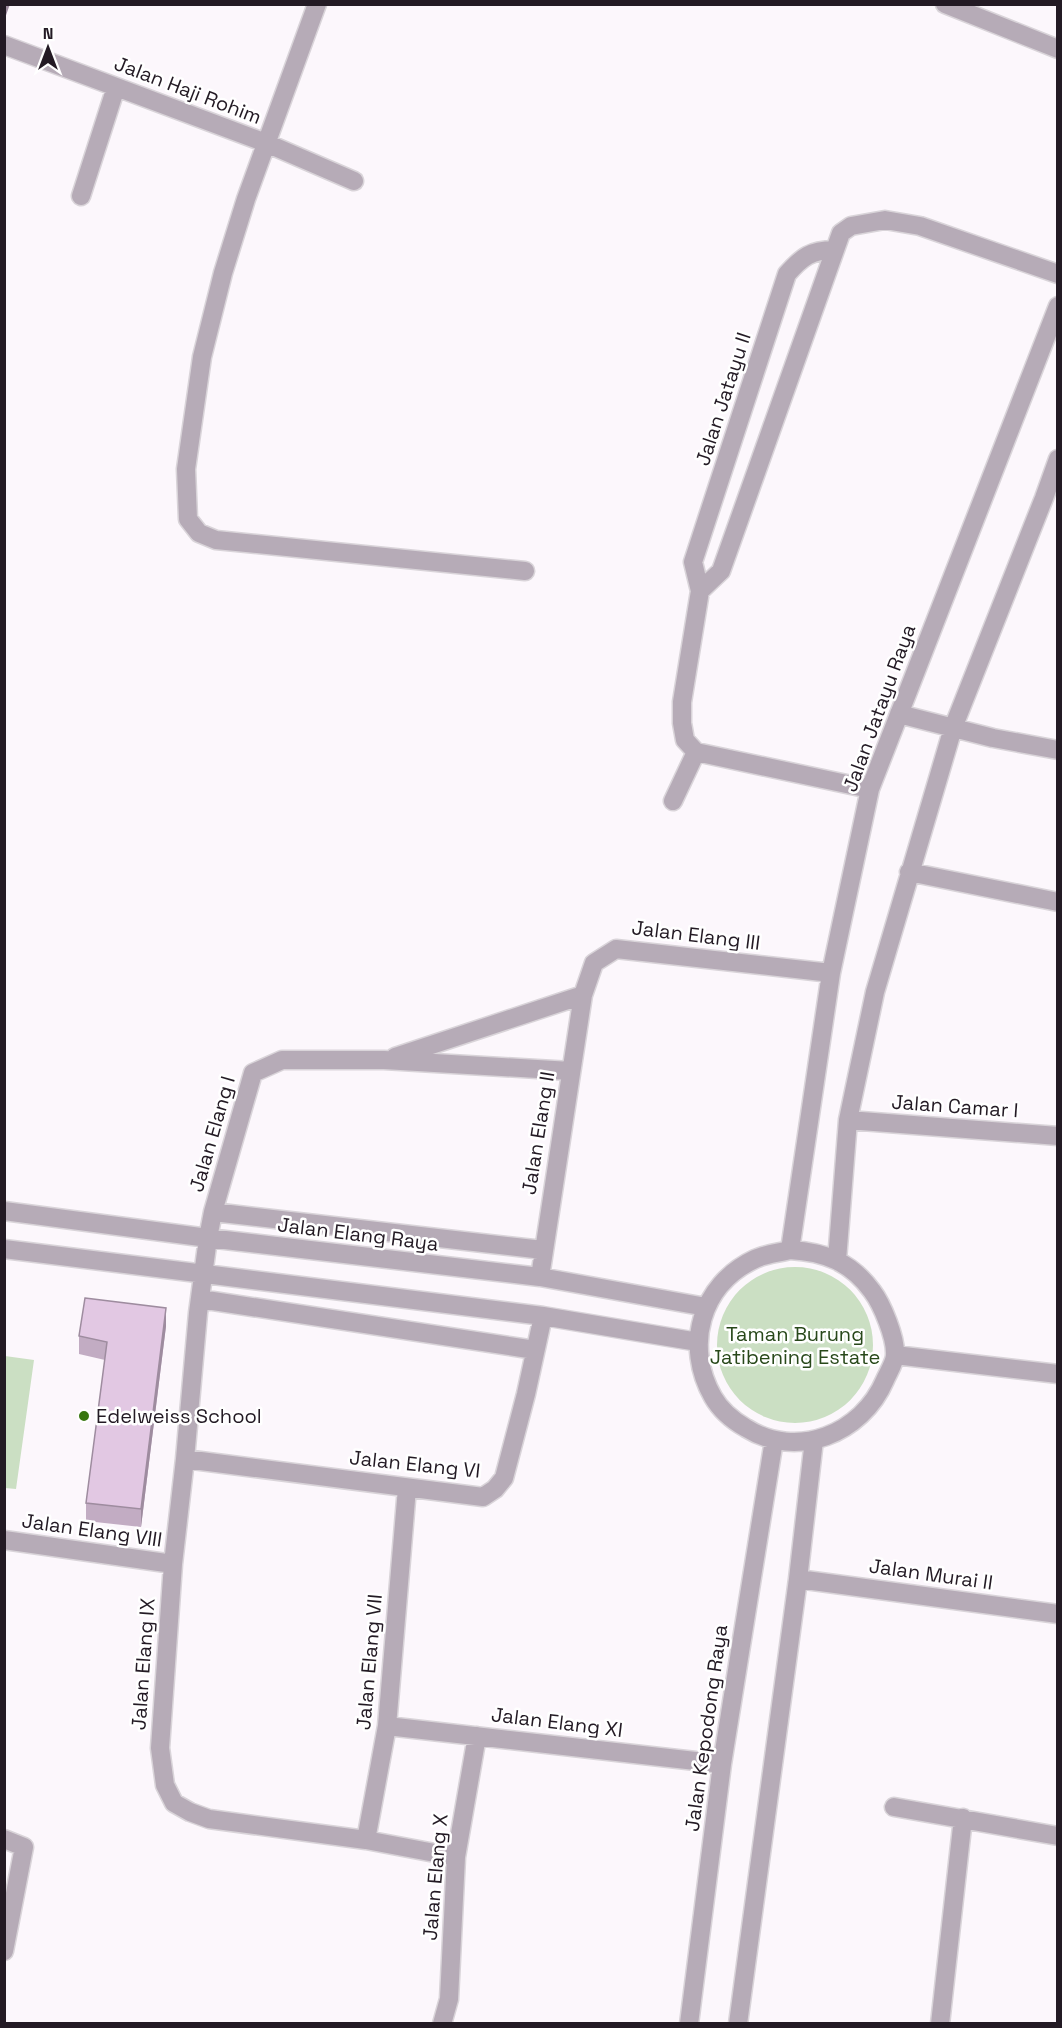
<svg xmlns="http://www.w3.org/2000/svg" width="1062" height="2028" font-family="'Space Grotesk',sans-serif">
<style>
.green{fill:#cbdfc3}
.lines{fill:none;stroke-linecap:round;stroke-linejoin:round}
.minor-casing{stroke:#d9d4d9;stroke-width:21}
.minor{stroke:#b6abb7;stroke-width:18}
.wall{fill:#c2acc3}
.shaded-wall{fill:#9e8c9f}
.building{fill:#e2c8e3;stroke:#9e8c9f;stroke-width:1.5}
.poi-dot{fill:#37750f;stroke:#fff;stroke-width:2}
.labels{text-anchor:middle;stroke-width:5;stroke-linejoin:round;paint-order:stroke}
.street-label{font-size:20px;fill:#231a24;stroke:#fff}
.park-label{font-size:20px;fill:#28481a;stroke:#fff}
.poi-label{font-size:20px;fill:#231a24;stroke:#fff;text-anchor:start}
</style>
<rect width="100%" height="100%" fill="#fcf7fc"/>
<!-- green -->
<path class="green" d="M717 1345a78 78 0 1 1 156 0a78 78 0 1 1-156 0Z
M5,1356L34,1360L16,1489L5,1488Z"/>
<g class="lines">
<defs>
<path id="minor" d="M317,4L246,199L223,273L202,357L186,469L188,519L199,533L216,540L525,571
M945,4L1058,49
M4,45L266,143L354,181
M81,196L116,87
M700,591L721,571L841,233L851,226L885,220L920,226L1058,274
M899,714L993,738L1058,750
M696,752L870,789
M673,801L696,752L685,740L682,723V702L700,591L693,562L787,274C802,257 811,250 834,250
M909,872L1058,902
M395,1057L583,995
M848,1120L1058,1136
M4,1211L208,1238L540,1277L706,1307
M213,1212L543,1250
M4,1249L543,1316L698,1342
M790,1250L831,973L870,789L1058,306
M790,1250C825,1252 851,1262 872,1291C882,1304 896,1338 895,1355C895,1362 888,1373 885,1380C862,1434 797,1460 746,1428C732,1420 721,1411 713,1397C684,1346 700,1285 755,1259C765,1254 779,1253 790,1250Z
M837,1260L848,1120L875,992L953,728L1044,498L1058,459
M540,1277L583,995L594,963L616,949L831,973
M200,1299L535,1350
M895,1355L1058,1374
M185,1459L483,1497L495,1489L504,1478L526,1394L543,1316
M4,1540L173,1564
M798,1579L1058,1614
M387,1726L722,1764
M894,1807L1058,1836
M4,1839L24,1847L4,1951
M366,1840L387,1726L407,1488
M456,1857L366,1840L209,1819L190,1812L174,1803L165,1785L160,1748L173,1564L185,1459L198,1313L208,1238L213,1212L253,1073L282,1060H384L571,1071
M442,2024L449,1999L456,1857L477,1736
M689,2024L722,1764L774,1440
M738,2024L798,1579L814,1440
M940,2024L963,1818"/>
</defs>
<!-- minor casing -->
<use href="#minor" class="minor-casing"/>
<!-- minor -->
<use href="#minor" class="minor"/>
</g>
<!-- wall -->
<path class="wall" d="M166,1326L141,1527L86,1521V1503L105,1360L79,1354V1336Z"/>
<!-- shaded-wall -->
<path class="shaded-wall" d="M4,4H10L4,21Z
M166,1308V1326L141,1527V1509Z"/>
<!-- building -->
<path class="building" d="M85,1298L166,1308L141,1509L86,1503L107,1342L79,1336Z"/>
<!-- markers -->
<circle class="poi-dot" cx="84" cy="1416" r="6"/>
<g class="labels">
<!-- street labels -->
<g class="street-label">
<text transform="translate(188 90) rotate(21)" y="7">Jalan Haji Rohim</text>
<text transform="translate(723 399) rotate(-72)" y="7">Jalan Jatayu II</text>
<text transform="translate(879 708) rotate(-70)" y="7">Jalan Jatayu Raya</text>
<text transform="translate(696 935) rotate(7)" y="7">Jalan Elang III</text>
<text transform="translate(955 1106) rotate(4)" y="7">Jalan Camar I</text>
<text transform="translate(538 1133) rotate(-81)" y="7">Jalan Elang II</text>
<text transform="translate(212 1134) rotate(-74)" y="7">Jalan Elang I</text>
<text transform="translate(358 1234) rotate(7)" y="7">Jalan Elang Raya</text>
<text transform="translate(415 1464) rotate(6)" y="7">Jalan Elang VI</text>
<text transform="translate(92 1530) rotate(8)" y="7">Jalan Elang VIII</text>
<text transform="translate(931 1574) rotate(8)" y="7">Jalan Murai II</text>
<text transform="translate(369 1662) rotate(-85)" y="7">Jalan Elang VII</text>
<text transform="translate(143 1664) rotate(-86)" y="7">Jalan Elang IX</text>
<text transform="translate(557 1722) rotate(7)" y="7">Jalan Elang XI</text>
<text transform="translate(706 1728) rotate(-82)" y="7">Jalan Kepodong Raya</text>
<text transform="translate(435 1877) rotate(-85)" y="7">Jalan Elang X</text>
</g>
<!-- park labels -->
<g class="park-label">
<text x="795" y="1341">Taman Burung<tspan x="795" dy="23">Jatibening Estate</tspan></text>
</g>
<!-- poi labels -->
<g class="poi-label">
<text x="96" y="1423">Edelweiss School</text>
</g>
</g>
<!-- border -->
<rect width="1062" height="2028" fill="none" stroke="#231a24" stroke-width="12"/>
<!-- north arrow -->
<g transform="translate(48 48)" stroke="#ffffff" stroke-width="4.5" paint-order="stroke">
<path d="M0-4.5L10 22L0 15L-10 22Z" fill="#231a24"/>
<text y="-9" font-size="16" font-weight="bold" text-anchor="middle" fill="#231a24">N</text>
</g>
</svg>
